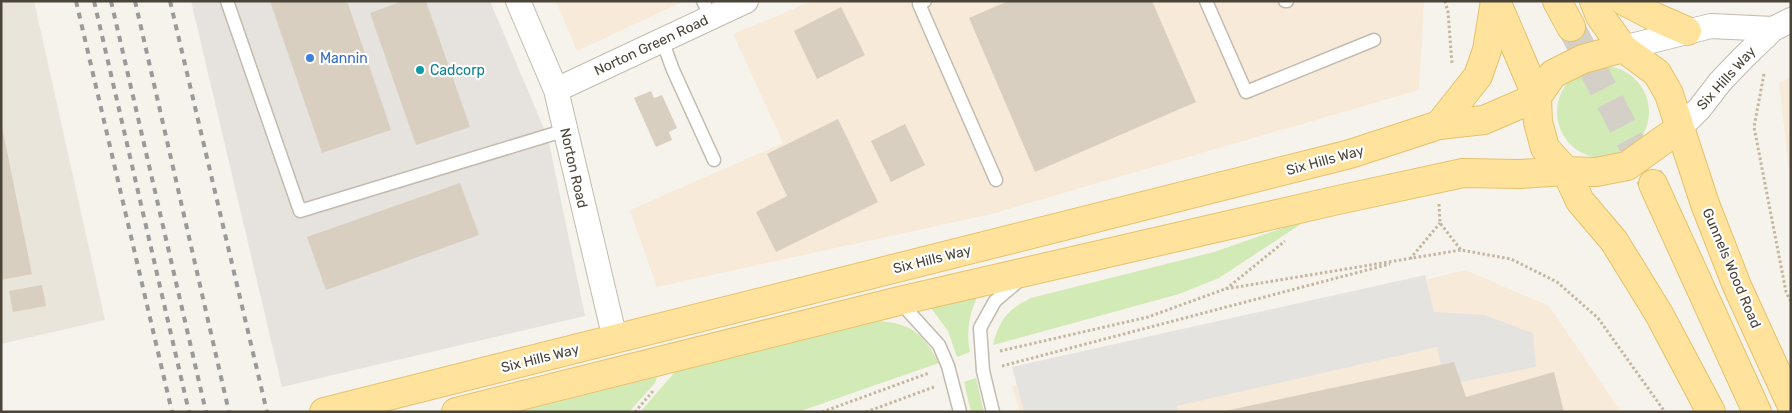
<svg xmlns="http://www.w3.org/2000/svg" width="1792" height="413" font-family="Rubik,sans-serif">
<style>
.residential{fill:#eae5da}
.commercial{fill:#f7ead8}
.industrial{fill:#e6e2dd}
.green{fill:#d2eab5}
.parking{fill:#e5e3e0}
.building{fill:#d8cfc1}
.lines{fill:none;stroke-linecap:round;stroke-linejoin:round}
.primary-tunnel{stroke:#d4d0c8;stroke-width:28;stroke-dasharray:28 14;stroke-linecap:butt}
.service-casing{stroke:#c2bbae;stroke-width:15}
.minor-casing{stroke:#c2bbae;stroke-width:26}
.primary-casing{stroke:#e6c16a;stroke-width:30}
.path{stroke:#c4b79f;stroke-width:3;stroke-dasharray:2.5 2.5;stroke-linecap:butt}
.service{stroke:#fff;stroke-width:12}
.minor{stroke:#fff;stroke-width:24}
.primary{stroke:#ffe39c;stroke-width:28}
.rail{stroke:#9a9a9a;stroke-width:4;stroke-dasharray:6 6;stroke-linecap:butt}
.shop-dot{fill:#3f7fe0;stroke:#fff;stroke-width:2}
.culture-dot{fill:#0f9aa8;stroke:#fff;stroke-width:2}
.labels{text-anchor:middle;stroke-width:4.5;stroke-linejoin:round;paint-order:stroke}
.street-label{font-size:14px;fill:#4b4439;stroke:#fff}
.shop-label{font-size:14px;fill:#366cbe;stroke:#fff;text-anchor:start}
.culture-label{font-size:14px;fill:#0d838f;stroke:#fff;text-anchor:start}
</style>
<rect width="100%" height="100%" fill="#f6f3ec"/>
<!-- residential -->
<path class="residential" d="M1,1H34L105,320L1,344Z"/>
<!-- commercial -->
<path class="commercial" d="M556,1H684L577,51Z
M812,1H1424L1419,90L991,214L657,287L630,210L783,143L733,34Z
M1791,77V186L1779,83Z
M1465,270L1549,306L1621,412H1020L1012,386Z"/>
<!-- industrial -->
<path class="industrial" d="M191,1H490L548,138L585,316L282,387Z"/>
<!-- green -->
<path class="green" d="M1557 112a46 46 0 1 1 92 0a46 46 0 1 1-92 0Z
M1303,221L1301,224L1219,278L1179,294L993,345C1000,319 1007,310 1031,298L1214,252Z
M977,297C969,316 966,332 970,352L957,357L948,331L931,308Z
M880,321C913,324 924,335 939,363L798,412H640L675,372Z
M657,377L655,383L629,412H518Z
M976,378L984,412H971L964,382Z"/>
<!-- parking -->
<path class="parking" d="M1425,275L1434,312L1484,315L1533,333L1536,367L1445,385L1437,347L1177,406L1178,412H1024L1012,367Z"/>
<!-- building -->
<path class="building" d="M270,1H347L391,130L322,153Z
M403,1H426L470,127L416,145L370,13Z
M1008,1H1152L1196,102L1035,172L969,18Z
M841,7L865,55L817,79L794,31Z
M651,91L654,98L662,95L677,128L669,132L672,140L656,147L634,98Z
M838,119L878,202L776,252L756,212L787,196L767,154Z
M1,122L32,274L1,280Z
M905,124L925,165L891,182L871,141Z
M460,183L479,235L326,290L307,237Z
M42,285L46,306L13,312L9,291Z
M1454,362L1466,397L1554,372L1564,412H1220Z"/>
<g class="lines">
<!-- primary-tunnel -->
<path class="primary-tunnel" d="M1571,27L1653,184"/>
<defs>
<path id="service" d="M227,1L300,211L566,130
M703,1L711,17
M925,1L919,4L996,180
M1206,1L1246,92L1374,40
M1285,1H1287
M662,40L673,70L714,160
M899,301L939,345L948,366L960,412
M993,412L983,371L980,328L995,301L1021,279"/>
<path id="minor" d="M518,1L556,90L615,339
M1623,48L1711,26L1773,29
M556,90L746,1
M1680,128L1700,108L1720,82L1742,59L1773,29L1791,20"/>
<path id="primary" d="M1557,1L1571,27
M1594,1L1600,16L1623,48L1657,73L1669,94L1680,128L1627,166L1596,172L1566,171L1545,148L1538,122L1537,97L1553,74L1583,59L1623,48
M1624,1L1655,17L1687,31
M1439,125L1478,76L1487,50L1495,1
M1680,128L1705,204L1737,286L1791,404
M1653,184L1757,412
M324,412L1350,154L1439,125L1484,120L1537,97L1496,1
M456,412L899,301L1338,200L1463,173L1520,174L1566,171L1580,201L1614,241L1659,314L1711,412"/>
</defs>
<!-- service casing -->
<use href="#service" class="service-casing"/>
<!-- minor casing -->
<use href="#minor" class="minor-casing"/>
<!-- primary casing -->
<use href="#primary" class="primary-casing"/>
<!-- path -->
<path class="path" d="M1445,1L1448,12L1452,64
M1764,74L1754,127L1786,292L1791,302
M1439,204L1440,223L1461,250L1511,259L1557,282L1598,318L1665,412
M1410,259L1440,223
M1226,289L1285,241
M1000,351L1148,317L1225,289L1461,250
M1002,366L1390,264
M635,412L653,391
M822,412L929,373
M866,412L934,387"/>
<!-- service -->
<use href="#service" class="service"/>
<!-- minor -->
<use href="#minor" class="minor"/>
<!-- primary -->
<use href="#primary" class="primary"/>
<!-- rail -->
<path class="rail" d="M76,1L172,412
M94,1L189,412
M111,1L206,412
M135,1L229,412
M170,1L267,412"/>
</g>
<!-- markers -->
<circle class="shop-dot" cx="310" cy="58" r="5"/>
<circle class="culture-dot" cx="420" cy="70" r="5"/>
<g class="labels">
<!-- street labels -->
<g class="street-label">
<text transform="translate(651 45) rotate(-25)" y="5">Norton Green Road</text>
<text transform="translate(1726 78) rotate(-48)" y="5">Six Hills Way</text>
<text transform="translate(1325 160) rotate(-15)" y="5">Six Hills Way</text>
<text transform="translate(574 168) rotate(77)" y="5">Norton Road</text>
<text transform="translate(932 259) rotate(-14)" y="5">Six Hills Way</text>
<text transform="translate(1732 268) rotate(67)" y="5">Gunnels Wood Road</text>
<text transform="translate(540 358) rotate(-14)" y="5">Six Hills Way</text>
</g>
<!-- shop labels -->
<g class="shop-label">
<text x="320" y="63">Mannin</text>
</g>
<!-- culture labels -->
<g class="culture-label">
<text x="430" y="75">Cadcorp</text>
</g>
</g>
<!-- border -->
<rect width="1792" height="413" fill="none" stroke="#4b4439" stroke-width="5"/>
</svg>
